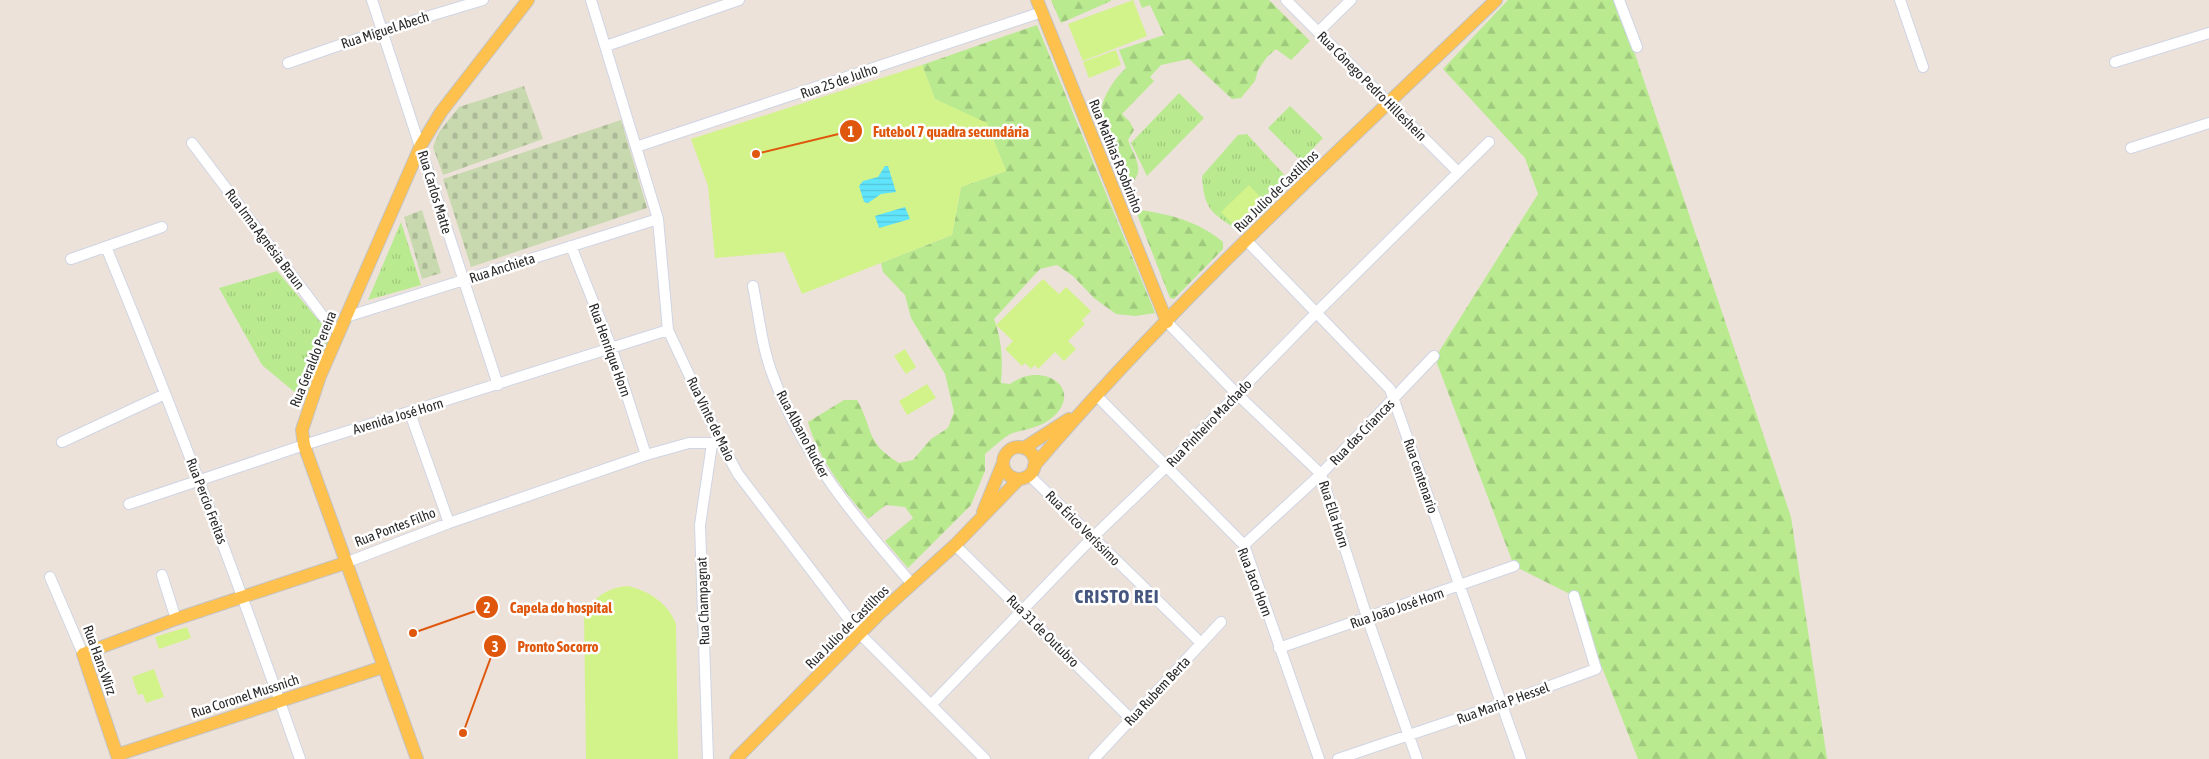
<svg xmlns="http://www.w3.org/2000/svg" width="2209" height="759" font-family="'Asap Condensed',sans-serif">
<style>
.grass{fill:url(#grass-tufts)}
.forest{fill:url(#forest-firs)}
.cemetery{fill:url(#cemetery-stones)}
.pitch{fill:#d2f38a}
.water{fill:url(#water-rules)}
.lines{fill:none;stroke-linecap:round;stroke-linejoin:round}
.minor-casing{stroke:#cfd5e4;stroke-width:12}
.major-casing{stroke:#c3c3c3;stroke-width:14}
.minor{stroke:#fff;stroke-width:10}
.major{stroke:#ffc14d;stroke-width:12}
.labels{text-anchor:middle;stroke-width:5;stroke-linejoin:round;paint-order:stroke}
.street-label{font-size:14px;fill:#292929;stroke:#fff}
.district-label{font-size:19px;font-weight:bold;letter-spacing:1px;fill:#45567f;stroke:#fff}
.leader{fill:none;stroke:#de570d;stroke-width:2}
.callout-dot{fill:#de570d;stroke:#fff;stroke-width:2}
.mark-label{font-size:15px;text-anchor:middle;font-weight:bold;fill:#fff}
.callout-label{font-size:15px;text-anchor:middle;font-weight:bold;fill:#de570d;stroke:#fff;stroke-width:5;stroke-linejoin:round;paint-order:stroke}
</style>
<defs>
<pattern id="grass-tufts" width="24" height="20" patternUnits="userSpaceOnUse" patternTransform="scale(1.25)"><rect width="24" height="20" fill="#b9ea90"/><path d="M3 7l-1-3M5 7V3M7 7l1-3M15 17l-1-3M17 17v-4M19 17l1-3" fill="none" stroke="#9fc97c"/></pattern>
<pattern id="forest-firs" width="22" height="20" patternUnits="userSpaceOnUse" patternTransform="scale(1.25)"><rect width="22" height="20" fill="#b9ea90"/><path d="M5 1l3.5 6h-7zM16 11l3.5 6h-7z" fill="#9fc97c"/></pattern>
<pattern id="cemetery-stones" width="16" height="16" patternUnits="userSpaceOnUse" patternTransform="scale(1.25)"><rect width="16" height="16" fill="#c8d9af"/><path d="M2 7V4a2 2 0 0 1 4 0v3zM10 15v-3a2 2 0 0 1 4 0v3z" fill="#acba97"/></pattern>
<pattern id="water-rules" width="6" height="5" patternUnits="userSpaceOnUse" patternTransform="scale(1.25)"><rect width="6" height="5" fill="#60e4fb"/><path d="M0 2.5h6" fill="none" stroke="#53c4d7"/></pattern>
</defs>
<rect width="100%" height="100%" fill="#ede2d9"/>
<!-- grass -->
<path class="grass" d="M1179,93L1204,118L1147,176L1131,143Z
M1290,106L1323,138L1301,161L1268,128Z
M1247,134L1289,180L1238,230C1211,213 1204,209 1202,176L1238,135Z
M401,222L421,285L368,300Z
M277,271L321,323L333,332L304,400L262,365L219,288Z"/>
<!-- forest -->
<path class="forest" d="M1051,0H1111V1L1061,23Z
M1139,0H1269L1310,41L1291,60L1276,49L1267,57L1258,70L1255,81L1241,98L1232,99L1189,59L1161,65L1150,77L1154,81L1122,114L1130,122L1134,130L1128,140C1133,154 1146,171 1132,182L1126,180L1101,122C1098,103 1112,81 1126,68L1119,50L1164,35L1150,5L1142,8Z
M1508,0H1615L1634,51L1791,517L1827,759H1638L1574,596L1514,566L1435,358L1538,194L1525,158L1443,69Z
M1037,25L1155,313L1135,316L1116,314L1094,298L1073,276L1057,265L1040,269L994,319C1002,341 1003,360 1001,383L1010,384C1039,362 1080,384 1058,412C1045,427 1030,428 1013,433C1004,436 993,448 985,454V471L971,505L908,568L885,541L913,518L905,507L886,505L868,519C844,491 818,458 808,422L844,400H857C875,432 864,441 899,463L913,460L931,439L948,428L954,412L945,374L911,318L905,295L883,272L881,263L952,235L961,187L1006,171L987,124L935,99L922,65Z
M1140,210C1170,214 1200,222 1223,242V249L1174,299L1170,298L1137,214Z"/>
<!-- cemetery -->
<path class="cemetery" d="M524,86L543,139L443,175L433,147L439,132L459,107Z
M621,120L647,208L471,267L443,179Z
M422,210L441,273L422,279L404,217Z"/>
<!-- pitch -->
<path class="pitch" d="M1133,0L1147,36L1083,61L1068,24Z
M1116,50L1121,65L1089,78L1083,62Z
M922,65L935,99L987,123L1006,171L961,187L952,235L802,294L784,252L715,258L708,186L691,139Z
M1249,185L1264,201L1236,227L1221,212Z
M1043,279L1059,294L1066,287L1091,311L1082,320L1085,324L1068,341L1076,349L1064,361L1055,352L1038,369L1035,365L1031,369L1025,363L1022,366L1005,349L1013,341L996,325Z
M905,349L916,367L906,374L894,356Z
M927,384L936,398L907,415L899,401Z
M627,586C648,590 668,603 676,624L678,759H586L584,614C594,597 607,588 627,586Z
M187,627L191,638L159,649L155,637Z
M154,669L164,697L146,703L143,694L138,695L132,677Z"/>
<!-- water -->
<path class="water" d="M885,166H888L896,192L881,194L868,203L864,202L859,186L863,181L878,177Z
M905,207L910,219L879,228L875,216Z"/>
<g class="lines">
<defs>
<path id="minor" d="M372,0L498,385
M591,0L658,219L668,330L721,443L738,474L860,634L985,759
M1286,0L1458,172
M1619,0L1637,47
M1900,0L1923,67
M1318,32L1351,0
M606,46L739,0
M2115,62L2209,33
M288,63L383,30L483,0
M192,143L322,315L339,333
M636,147L1042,12
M2131,148L2209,123
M1246,240L1390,389L1521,759
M571,246L612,349L646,455
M106,247C176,416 240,586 300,759
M71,259L162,227
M753,286C759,316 762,348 773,376C803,457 857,520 912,584
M346,317L658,219
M1167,322L1237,394L1321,474L1367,617L1417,759
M1096,395L1244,545L1319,759
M410,413L449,523
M62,442L165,394
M1029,475L1201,643
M129,504L304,445L668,330
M955,545L1131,719
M1244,545L1321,474L1434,356
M345,563L449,523L646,455L689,443H721
M162,575L176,619
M50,577L83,654
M1279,648L1514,566
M931,705L1092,538L1168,465L1317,312L1489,142
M708,759L700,525L712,444
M1094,759L1221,622
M1338,759L1501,704L1596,669L1574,596"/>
<path id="major" d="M1037,0L1167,322
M1003 463a16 16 0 1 1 32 0a16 16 0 1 1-32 0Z
M1024,448L1069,419
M1034,466C1176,299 1339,151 1496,0
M983,512L1003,463
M117,755L83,654L176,619L345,563
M117,755L383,667
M417,759L304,445L302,430L320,376L421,145L441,112L528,0
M736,759L880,613L955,545L1019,479"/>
</defs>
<!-- minor casing -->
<use href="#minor" class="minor-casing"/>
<!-- major casing -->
<use href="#major" class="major-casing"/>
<!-- minor -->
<use href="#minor" class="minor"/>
<!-- major -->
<use href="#major" class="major"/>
</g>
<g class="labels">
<!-- street labels -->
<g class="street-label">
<text transform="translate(385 30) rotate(-18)" y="5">Rua Miguel Abech</text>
<text transform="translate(839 81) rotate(-19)" y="5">Rua 25 de Julho</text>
<text transform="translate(1372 86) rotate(45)" y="5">Rua Cônego Pedro Hilleshein</text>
<text transform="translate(1116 156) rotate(68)" y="5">Rua Mathias R Sobrinho</text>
<text transform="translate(1276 191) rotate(-44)" y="5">Rua Julio de Castilhos</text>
<text transform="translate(435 192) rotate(73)" y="5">Rua Carlos Matte</text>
<text transform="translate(265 239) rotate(53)" y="5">Rua Irma Agnésia Braun</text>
<text transform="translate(502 268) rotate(-18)" y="5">Rua Anchieta</text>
<text transform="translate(610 350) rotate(70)" y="5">Rua Henrique Horn</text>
<text transform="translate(313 359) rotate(-68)" y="5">Rua Geraldo Pereira</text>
<text transform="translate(398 416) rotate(-17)" y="5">Avenida José Horn</text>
<text transform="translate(711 419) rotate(64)" y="5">Rua Vinte de Maio</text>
<text transform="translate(1209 423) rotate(-46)" y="5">Rua Pinheiro Machado</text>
<text transform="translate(1362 432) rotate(-46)" y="5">Rua das Criancas</text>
<text transform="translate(803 434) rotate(62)" y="5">Rua Albano Rucker</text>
<text transform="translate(1421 476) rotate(71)" y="5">Rua centenario</text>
<text transform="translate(207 501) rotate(69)" y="5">Rua Percio Freitas</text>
<text transform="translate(1334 514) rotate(72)" y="5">Rua Ella Horn</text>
<text transform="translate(395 527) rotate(-21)" y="5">Rua Pontes Filho</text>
<text transform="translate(1083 528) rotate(45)" y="5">Rua Érico Veríssimo</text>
<text transform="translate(1255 582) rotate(69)" y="5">Rua Jaco Horn</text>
<text transform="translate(703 601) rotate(-92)" y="5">Rua Champagnat</text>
<text transform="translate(1397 608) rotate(-19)" y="5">Rua João José Horn</text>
<text transform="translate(847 627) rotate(-45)" y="5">Rua Julio de Castilhos</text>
<text transform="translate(1043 631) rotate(45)" y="5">Rua 31 de Outubro</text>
<text transform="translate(100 660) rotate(70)" y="5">Rua Hans Wirz</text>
<text transform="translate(1157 691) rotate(-47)" y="5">Rua Rubem Berta</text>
<text transform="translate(245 696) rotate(-18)" y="5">Rua Coronel Mussnich</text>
<text transform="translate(1503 703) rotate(-20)" y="5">Rua Maria P Hessel</text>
</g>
<!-- district labels -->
<g class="district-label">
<text x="1117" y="603">CRISTO REI</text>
</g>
</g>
<!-- callouts -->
<path class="leader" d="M756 154L851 131M413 633L487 607M463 733L495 646"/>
<g class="callout-dot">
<circle cx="756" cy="154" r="5"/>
<circle cx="413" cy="633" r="5"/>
<circle cx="463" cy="733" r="5"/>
<circle cx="851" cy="131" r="12"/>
<circle cx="487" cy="607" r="12"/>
<circle cx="495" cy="646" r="12"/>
</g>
<g class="mark-label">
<text x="851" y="137">1</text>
<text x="487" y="613">2</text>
<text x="495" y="652">3</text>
</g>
<g class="callout-label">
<text x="951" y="137">Futebol 7 quadra secundária</text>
<text x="561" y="613">Capela do hospital</text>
<text x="558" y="652">Pronto Socorro</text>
</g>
</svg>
